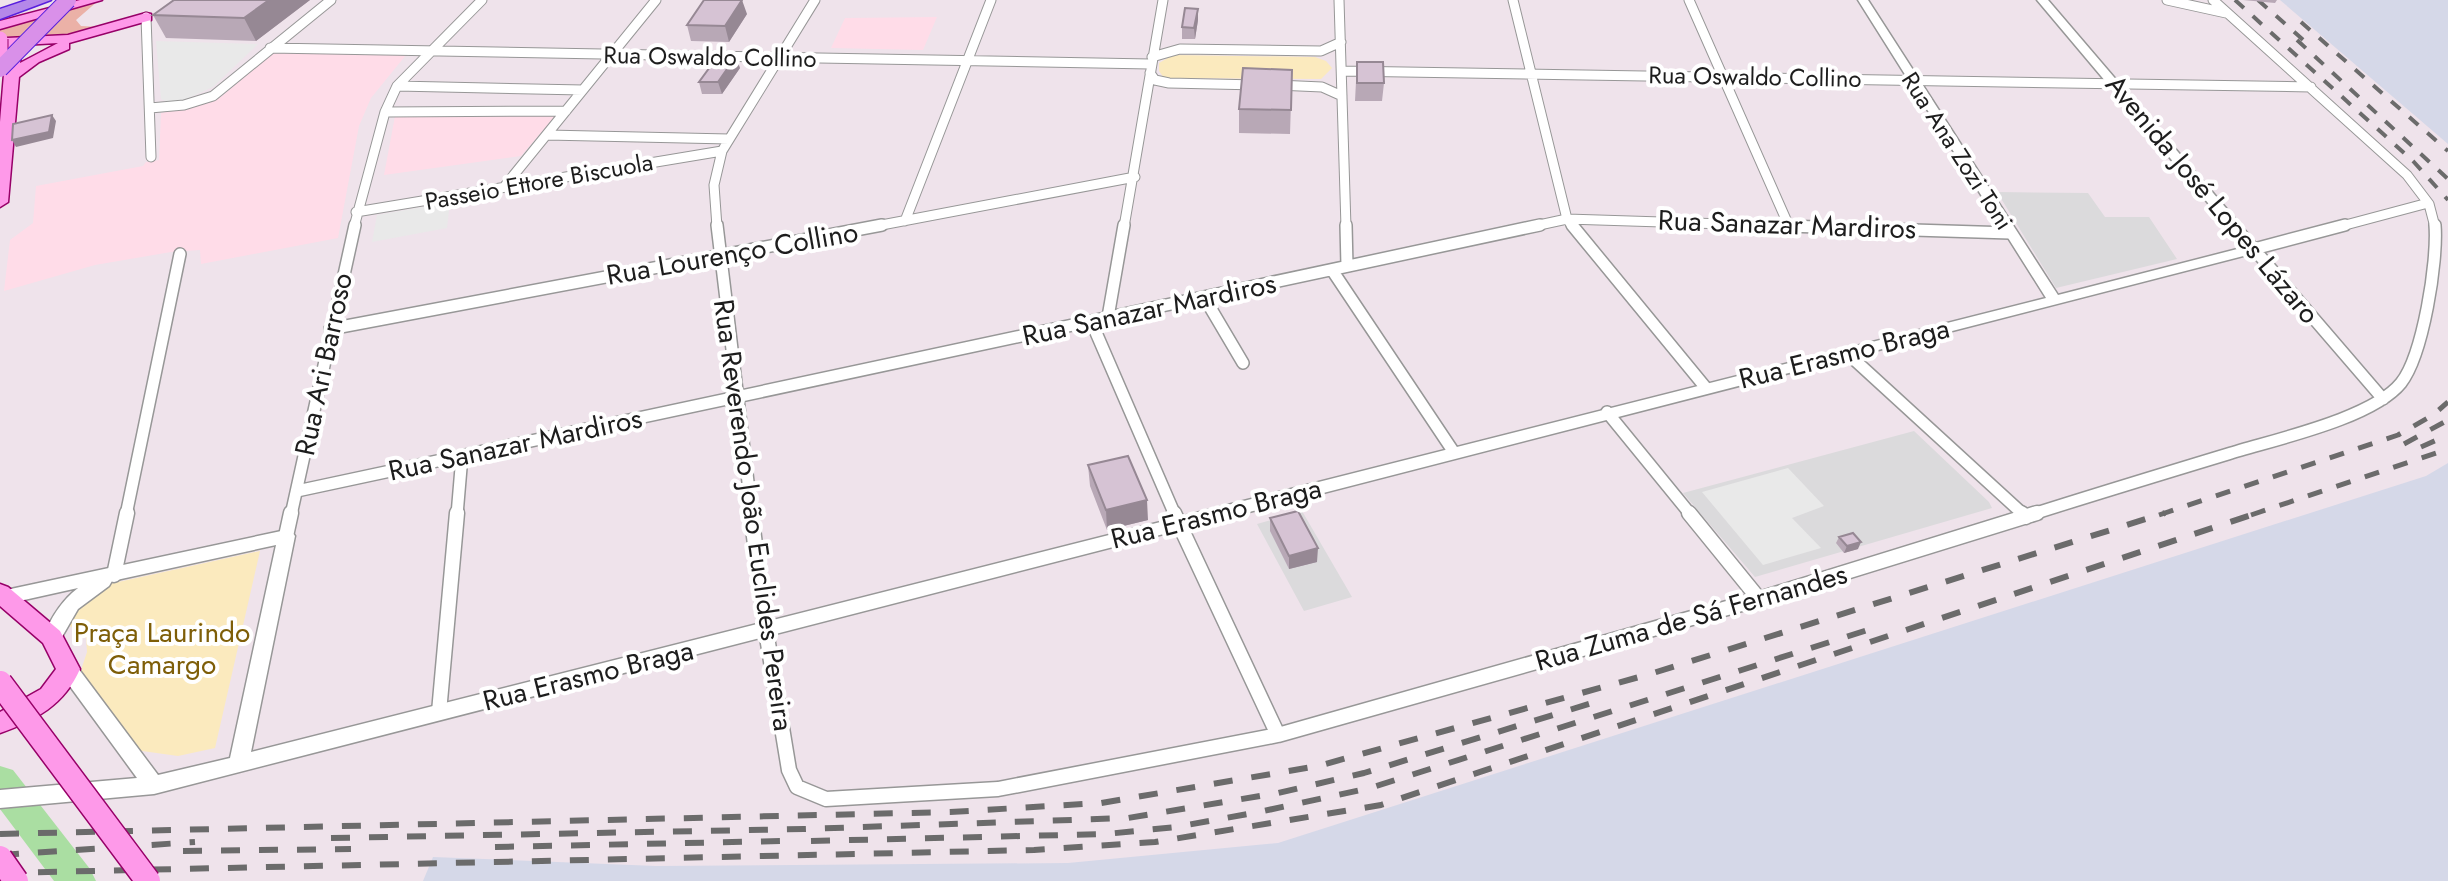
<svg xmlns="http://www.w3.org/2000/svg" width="2448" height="881" font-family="Jost,sans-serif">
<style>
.residential{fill:#dbdadc}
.industrial{fill:#d5d8e8}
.education{fill:#ffdce8}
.grass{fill:#ebb1a7}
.park{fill:#fbeabe}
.parking{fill:#e9e9e9}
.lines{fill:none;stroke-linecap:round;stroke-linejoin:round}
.river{fill:#aadea2;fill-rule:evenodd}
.minor-far2-casing{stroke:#979797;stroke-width:11}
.minor-far1-casing{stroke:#979797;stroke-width:14}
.minor-casing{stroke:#979797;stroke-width:17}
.tertiary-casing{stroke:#979797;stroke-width:3}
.primary-casing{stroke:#970068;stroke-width:3}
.motorway-casing{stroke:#581fde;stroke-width:3}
.minor-far2{stroke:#fff;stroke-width:9}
.minor-far1{stroke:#fff;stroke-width:11}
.minor{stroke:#fff;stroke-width:14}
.tertiary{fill:#fff;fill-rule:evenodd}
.primary{fill:#fe99e9;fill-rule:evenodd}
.motorway{fill:#b488e9;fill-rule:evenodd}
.rail-far2{stroke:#6b6b6b;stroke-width:4;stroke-dasharray:12 12;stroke-linecap:butt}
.rail-far1{stroke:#6b6b6b;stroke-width:5;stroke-dasharray:15 15;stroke-linecap:butt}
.rail{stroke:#6b6b6b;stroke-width:6;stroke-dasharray:19 19;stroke-linecap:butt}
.primary-bridge-far1-casing{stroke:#970068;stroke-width:17;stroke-linecap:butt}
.primary-bridge-casing{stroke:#970068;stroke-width:27;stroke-linecap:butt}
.trunk-bridge-casing{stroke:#581fde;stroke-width:18;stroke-linecap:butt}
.primary-bridge-far1{stroke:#fe99e9;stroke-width:15}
.primary-bridge{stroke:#fe99e9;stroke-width:24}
.trunk-bridge{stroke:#d990e9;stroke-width:16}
.wall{fill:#b8a8b6}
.shaded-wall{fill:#968894}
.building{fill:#d6c3d4;stroke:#968894;stroke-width:2}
.labels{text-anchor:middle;stroke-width:8;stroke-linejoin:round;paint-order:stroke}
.far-street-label{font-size:24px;fill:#1d1d1d;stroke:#fff}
.street-label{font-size:28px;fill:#1d1d1d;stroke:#fff}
.park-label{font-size:28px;fill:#7e5e08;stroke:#fff}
</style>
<rect width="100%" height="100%" fill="#efe3eb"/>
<!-- residential -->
<path class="residential" d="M1997,192L2088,193L2105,217H2149L2177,259L2056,288Z
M1914,431L1989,502L1992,508L1755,577L1683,493Z
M1302,511L1352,597L1304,611L1257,524Z"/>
<!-- industrial -->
<path class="industrial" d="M2280,0H2448V144Z
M2448,463V881H423L433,857L656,866L1068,863L1278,843L2426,476Z"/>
<!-- education -->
<path class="education" d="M937,17L923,50L831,48L845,18Z
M273,53L406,55L371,98L359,126L338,238L201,264L200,250L171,252L95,265L4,291L10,240L33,223L36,186L143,166L146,162L159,160L161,113L208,103L222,96Z
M556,115L521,156L384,175L395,116Z"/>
<!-- grass -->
<path class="grass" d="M99,0L76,20L81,26L99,27L69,39L0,42V25Z"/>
<!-- park -->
<path class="park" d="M1173,55L1315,57L1326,61L1332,68L1321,79L1164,78L1159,71V63Z
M260,551L215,748L178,756L135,750L80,673L87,652L86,638L67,624V618L109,584Z"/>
<!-- parking -->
<path class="parking" d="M156,41L258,44L213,87L182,101L168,102L161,99Z
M450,202L447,228L372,242L377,215Z
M1788,468L1824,506L1792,518L1821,548L1763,565L1702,492Z"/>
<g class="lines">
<!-- river -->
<path class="river" d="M0,766L13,770L90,869L96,881H54L0,809Z"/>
<defs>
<path id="minor-far2" d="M1339,0L1346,227
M1513,0L1567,219L1573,227
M1689,0L1788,224
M2167,0L2226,13
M2213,0L2407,175L2429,204L2435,227
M146,17L151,157
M270,48L1150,64
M1152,57L1180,49L1321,51L1341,42
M1343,71L2311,87
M1150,73L1155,80L1169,83L1258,85
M1277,85L1322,87L1342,96
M397,86L583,90
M150,108L184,105L213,96L331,0
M385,112L566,111
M547,135L729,139
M504,187L656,0
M356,212L722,151
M905,221L991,0
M354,227L385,112L397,86L482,0
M717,227L714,185L722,151L815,0
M871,227L1135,177
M1124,227L1163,0
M1530,227L1567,219L1815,227
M2338,227L2428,203"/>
<path id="minor-far1" d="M717,225L752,515
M1346,225L1347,266
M1572,225L1706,388
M1752,225L2010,233
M2345,225L2254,249L2383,399
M1332,270L1453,451
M1204,297L1243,363
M1108,317L1124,225
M1091,321L1175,515
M330,329L882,225
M1847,353L2024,515
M1607,412L1691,515
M297,491L1540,225
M126,515L180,254
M291,515L355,225
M457,515L462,456
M2030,515C2096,494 2162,474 2228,454C2272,440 2372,419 2401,383C2423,355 2438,261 2435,225"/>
<path id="minor" d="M751,513L766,631L789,770L797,787L826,799L998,789L1278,735L1759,599L2037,513
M1174,513L1278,735
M1689,513L1759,599
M2021,513L2026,517
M286,536L291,513
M114,575L127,513
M439,712L457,513"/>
<path id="tertiary" d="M1858,0H1868L2058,295L2245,247L2037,0H2048L2261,249L2259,252L154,794L0,808V790L137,778L61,674L59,669L61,664L68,661L75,664L158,775L230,758L276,545L112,581L109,586L78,609L59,642L52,644L45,642L43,637C51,618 61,601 78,588L6,604L0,602V592L6,590L286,530L292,532L295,536L251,752L2046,298Z"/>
<path id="primary" d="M80,0H102L0,29V21Z
M146,13L151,14V20L69,43V49L39,62L19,77L8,202L0,207V122L7,38L68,35ZM58,43L20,63L22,45Z
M0,584L8,587L60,631L80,669C65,704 35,721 0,733V712L41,689L56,669L43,643L0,606Z"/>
<path id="motorway" d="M27,0H51L0,19V9Z"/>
</defs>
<!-- minor-far2 casing -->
<use href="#minor-far2" class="minor-far2-casing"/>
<!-- minor-far1 casing -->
<use href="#minor-far1" class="minor-far1-casing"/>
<!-- minor casing -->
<use href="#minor" class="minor-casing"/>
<!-- tertiary casing -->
<use href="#tertiary" class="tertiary-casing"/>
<!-- primary casing -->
<use href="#primary" class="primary-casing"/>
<!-- motorway casing -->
<use href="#motorway" class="motorway-casing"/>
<!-- minor-far2 -->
<use href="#minor-far2" class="minor-far2"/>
<!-- minor-far1 -->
<use href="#minor-far1" class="minor-far1"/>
<!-- minor -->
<use href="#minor" class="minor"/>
<!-- tertiary -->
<use href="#tertiary" class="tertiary"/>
<!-- primary -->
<use href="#primary" class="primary"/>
<!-- motorway -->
<use href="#motorway" class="motorway"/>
<!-- rail-far2 -->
<path class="rail-far2" d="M2235,0L2413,161L2448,200
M2258,0L2308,44
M2301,22L2448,151
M2297,40L2448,179"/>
<!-- rail-far1 -->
<path class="rail-far1" d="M2404,444L2448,420
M2421,447L2448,435
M2159,515L2398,435L2433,415L2448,402
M2251,515L2448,449"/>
<!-- rail -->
<path class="rail" d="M0,834L950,812L1101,803L1318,766L1650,674L2165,513
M331,838L804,829L1128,818L1278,793L1364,773L1592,703
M811,841L1106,834L1176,827L1259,812L1370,788L1874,628
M495,847L783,841
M183,851L351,849
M0,855L195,842
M0,873L1034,850L1155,842L1381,805L2257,513"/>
<defs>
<path id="primary-bridge-far1" d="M0,39V58"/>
<path id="primary-bridge" d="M0,683L148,881
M0,858L16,881"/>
<path id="trunk-bridge" d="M0,69L68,0"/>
</defs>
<!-- primary-bridge-far1 casing -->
<use href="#primary-bridge-far1" class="primary-bridge-far1-casing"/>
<!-- primary-bridge casing -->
<use href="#primary-bridge" class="primary-bridge-casing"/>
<!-- trunk-bridge casing -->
<use href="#trunk-bridge" class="trunk-bridge-casing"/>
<!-- primary-bridge-far1 -->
<use href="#primary-bridge-far1" class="primary-bridge-far1"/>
<!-- primary-bridge -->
<use href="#primary-bridge" class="primary-bridge"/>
<!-- trunk-bridge -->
<use href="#trunk-bridge" class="trunk-bridge"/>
</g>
<!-- wall -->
<path class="wall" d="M310,0L256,41L166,38L153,15Z
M2243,0H2277L2275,3Z
M747,14L729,42L691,41L687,25Z
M1198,20L1195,39H1182V27Z
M1357,62L1384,83L1382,101H1355Z
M740,68L722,94H702L699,82Z
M1292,70L1290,134L1239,133V109Z
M1088,465L1148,520L1107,530L1090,486Z
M1270,518L1317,562L1289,569L1270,531Z
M1839,537L1858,549L1844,553L1836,543Z"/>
<!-- shaded-wall -->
<path class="shaded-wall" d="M269,0H310L256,41L244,18Z
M742,0L747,14L729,42L725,26Z
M1198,9V20L1195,39L1194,28Z
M736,56L740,68L722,94L718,82Z
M52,115L56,121L53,138L16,147L12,140Z
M1147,500L1148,520L1107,530L1106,510Z
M1861,542L1858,549L1844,553L1847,546Z
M1318,548L1317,562L1289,569V556Z"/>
<!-- building -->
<path class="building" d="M174,0H269L244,18L153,15Z
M704,0H742L725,26L687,25Z
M1185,8L1198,9L1194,28L1182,27Z
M718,56H736L718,82H699Z
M1357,62H1383L1384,83H1357Z
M1243,68L1292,70L1291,110L1239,109Z
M52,115L49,132L12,140L13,124Z
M1128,456L1147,500L1106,510L1088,465Z
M1298,511L1318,548L1289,556L1270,518Z
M1853,533L1861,542L1847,546L1839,537Z"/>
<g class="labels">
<!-- far-street labels -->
<g class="far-street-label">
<text transform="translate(710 57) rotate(1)" y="8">Rua Oswaldo Collino</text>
<text transform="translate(1755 77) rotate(1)" y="8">Rua Oswaldo Collino</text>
<text transform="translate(1957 151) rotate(57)" y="8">Rua Ana Zozi Toni</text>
<text transform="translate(539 182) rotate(-10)" y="8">Passeio Ettore Biscuola</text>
</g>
<!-- street labels -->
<g class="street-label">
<text transform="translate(2213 199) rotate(50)" y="10">Avenida José Lopes Lázaro</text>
<text transform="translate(1787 224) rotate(2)" y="10">Rua Sanazar Mardiros</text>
<text transform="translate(732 253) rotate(-10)" y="10">Rua Lourenço Collino</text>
<text transform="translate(1149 309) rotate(-12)" y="10">Rua Sanazar Mardiros</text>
<text transform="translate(1844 353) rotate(-14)" y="10">Rua Erasmo Braga</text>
<text transform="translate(323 364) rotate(-78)" y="10">Rua Ari Barroso</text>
<text transform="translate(515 444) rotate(-12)" y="10">Rua Sanazar Mardiros</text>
<text transform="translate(1216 513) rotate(-14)" y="10">Rua Erasmo Braga</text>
<text transform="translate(754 515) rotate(82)" y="10">Rua Reverendo João Euclides Pereira</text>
<text transform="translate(1691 617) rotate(-16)" y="10">Rua Zuma de Sá Fernandes</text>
<text transform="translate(588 675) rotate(-14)" y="10">Rua Erasmo Braga</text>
</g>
<!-- park labels -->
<g class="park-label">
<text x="162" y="642">Praça Laurindo<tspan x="162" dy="32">Camargo</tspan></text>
</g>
</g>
</svg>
